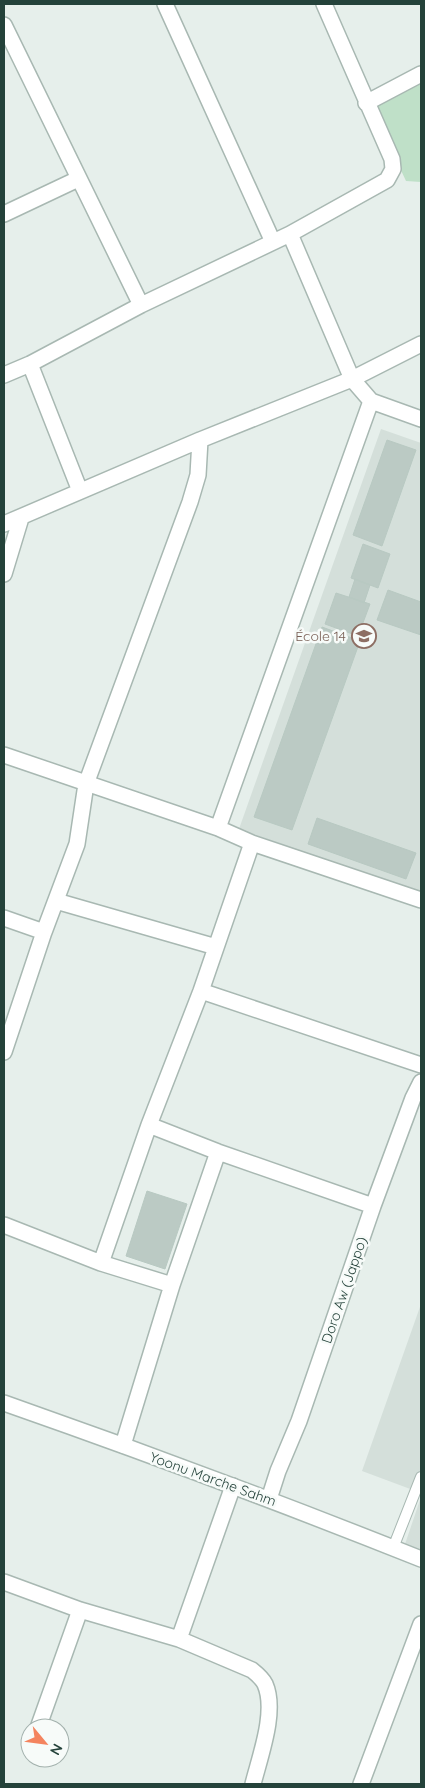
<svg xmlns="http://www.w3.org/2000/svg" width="425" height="1788" font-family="Quicksand,sans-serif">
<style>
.built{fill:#d4dfda}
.green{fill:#bfe0c8}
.building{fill:#bbcac4;stroke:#b8c9c2}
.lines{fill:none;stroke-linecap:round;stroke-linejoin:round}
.service-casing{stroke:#a8b8b2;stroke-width:12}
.minor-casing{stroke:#a8b8b2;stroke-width:18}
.tertiary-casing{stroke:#a8b8b2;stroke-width:18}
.service{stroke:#fff;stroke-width:10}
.minor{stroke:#fff;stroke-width:15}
.tertiary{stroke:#fff;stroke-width:15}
.labels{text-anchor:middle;stroke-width:5;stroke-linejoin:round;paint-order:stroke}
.education-label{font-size:14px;fill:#785e54;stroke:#f7fbf9;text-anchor:end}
.street-label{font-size:14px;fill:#24423a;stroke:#f7fbf9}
</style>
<rect width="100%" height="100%" fill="#e6efeb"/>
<!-- built -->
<path class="built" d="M381,429L421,443V894L239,829Z
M421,1304V1493L362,1471Z
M421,1497V1556L403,1550Z"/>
<!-- green -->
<path class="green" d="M421,76V182L406,181L369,102Z"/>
<!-- building -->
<path class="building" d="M387,440L416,450L382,546L353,535Z
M363,544L390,554L378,588L351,578Z
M355,579L370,585L364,603L349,597Z
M388,590L421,602V635L377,620Z
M336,593L370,604L358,636L325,624Z
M322,627L360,641L292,830L254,817Z
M317,818L416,853L406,879L308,844Z
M147,1191L187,1204L165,1269L126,1256Z"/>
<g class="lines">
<defs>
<path id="service" d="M393,1548L421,1477"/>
<path id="minor" d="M165,4L273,242
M4,25L141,305
M366,103L421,74
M4,214L78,179
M290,234L352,379L371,401L421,419
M30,364L80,491
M4,375L30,364L141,305L290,234L387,180L393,169L392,159L324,4
M4,524L200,440L352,379L421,344
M4,574L21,518
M4,755L218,828L252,843L421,900
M218,828L371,401
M56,901L216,947
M4,918L44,932
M201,991L421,1065
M4,1052L44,932L77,844L86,784L190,502L198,475L200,440
M149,1125L218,1152L373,1206
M4,1225L101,1263L172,1285
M101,1263L149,1125L201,991L252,843
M123,1445L172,1285L218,1152
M269,1499L278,1471L299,1421L373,1206L413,1098L421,1082
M4,1582L80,1610L179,1639L252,1670C257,1674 262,1678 265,1684C277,1711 260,1756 253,1784
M179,1639L233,1486
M38,1728L80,1610
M361,1784L421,1624"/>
<path id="tertiary" d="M4,1403C144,1452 283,1504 421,1559"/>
</defs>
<!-- service casing -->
<use href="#service" class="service-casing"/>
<!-- minor casing -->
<use href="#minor" class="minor-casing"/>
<!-- tertiary casing -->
<use href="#tertiary" class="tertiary-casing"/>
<!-- service -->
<use href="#service" class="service"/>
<!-- minor -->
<use href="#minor" class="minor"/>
<!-- tertiary -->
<use href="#tertiary" class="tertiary"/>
</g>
<!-- icons -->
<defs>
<symbol id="school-ring" viewBox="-11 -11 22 22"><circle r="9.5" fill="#f7fbf9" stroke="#8d6e63" stroke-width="1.5"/><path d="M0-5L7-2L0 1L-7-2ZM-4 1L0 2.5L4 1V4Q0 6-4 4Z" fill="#8d6e63"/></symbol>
</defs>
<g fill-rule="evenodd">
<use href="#school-ring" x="350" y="622" width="28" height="28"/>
</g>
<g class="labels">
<!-- education labels -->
<g class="education-label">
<text x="346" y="641">École 14</text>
</g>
<!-- street labels -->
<g class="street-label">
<text transform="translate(344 1290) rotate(-71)" y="5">Doro Aw (Jappo)</text>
<text transform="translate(213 1479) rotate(20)" y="5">Yoonu Marche Sahm</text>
</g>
</g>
<!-- border -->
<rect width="425" height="1788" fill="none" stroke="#24423a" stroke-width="10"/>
<!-- north arrow -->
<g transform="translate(45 1743) rotate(119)"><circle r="24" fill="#f7fbf9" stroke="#a3b1ad"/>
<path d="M0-4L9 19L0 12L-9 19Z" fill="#f4845f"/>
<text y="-8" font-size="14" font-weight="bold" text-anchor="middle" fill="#24423a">N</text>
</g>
</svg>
